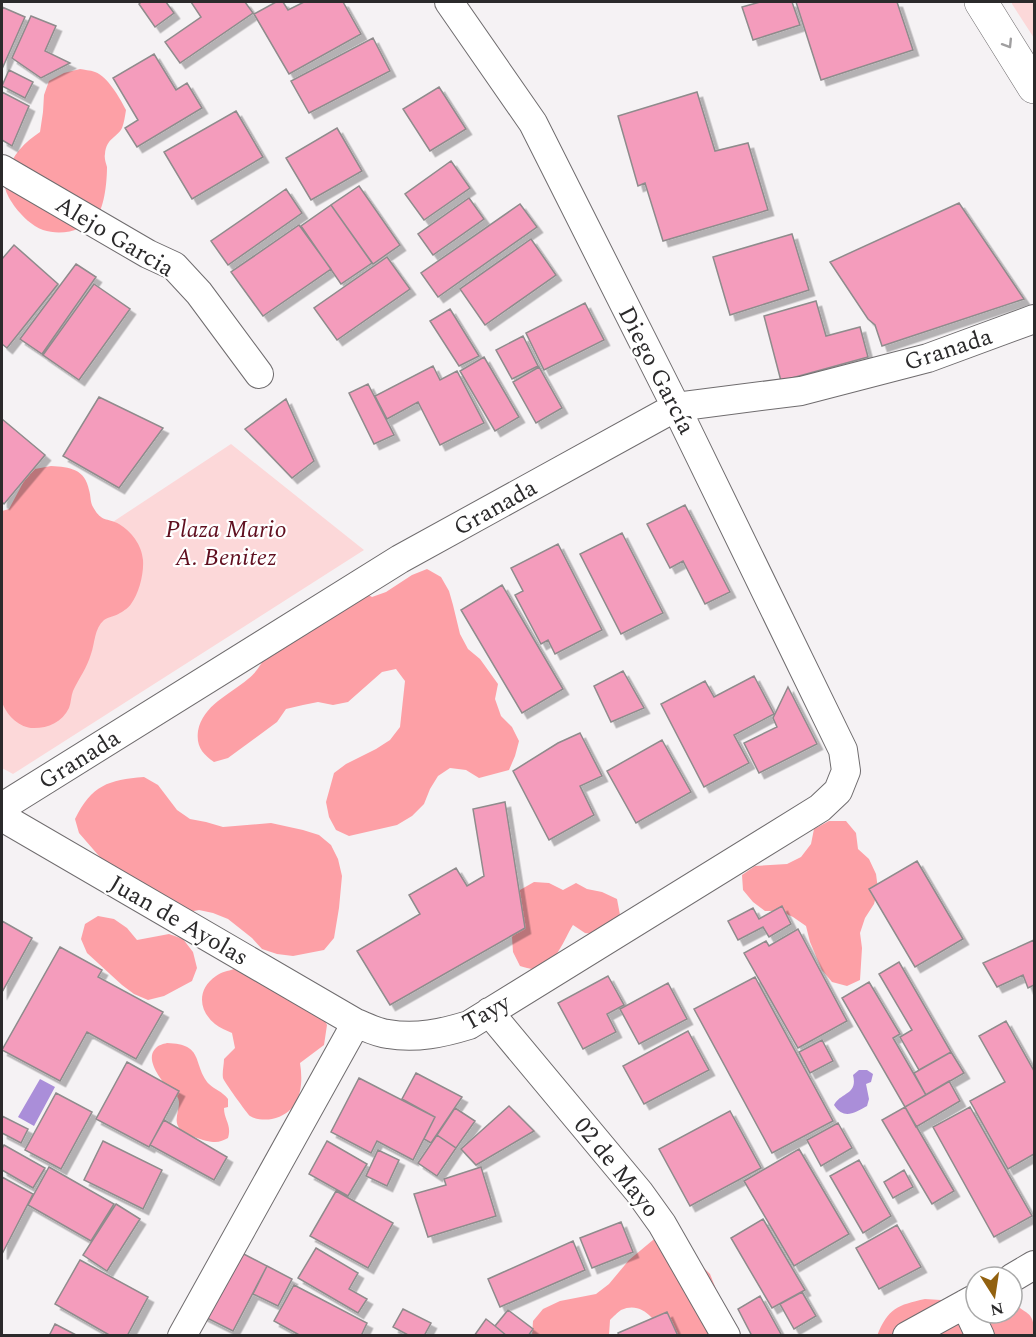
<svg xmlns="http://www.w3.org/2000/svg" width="1036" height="1337" font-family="Spectral,serif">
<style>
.green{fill:#fcd8d9}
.forest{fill:#fda0a6}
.water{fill:#aa8ed9}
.building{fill:#f49cbc;stroke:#8f8b8c;stroke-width:1.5;filter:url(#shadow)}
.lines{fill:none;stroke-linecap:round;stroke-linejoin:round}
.minor-casing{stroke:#6f6c6e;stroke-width:30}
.secondary-casing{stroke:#6f6c6e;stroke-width:34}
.minor{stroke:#fff;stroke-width:28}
.secondary{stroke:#fff;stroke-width:33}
.oneway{stroke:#a09fa0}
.labels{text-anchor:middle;stroke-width:4.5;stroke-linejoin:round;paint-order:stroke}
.street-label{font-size:24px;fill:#2b2a2b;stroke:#fff}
.park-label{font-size:24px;font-style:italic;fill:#600f1f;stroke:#fff}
</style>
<defs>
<filter id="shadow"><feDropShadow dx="5.5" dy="5.5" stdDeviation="0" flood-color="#0004"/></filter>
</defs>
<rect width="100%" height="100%" fill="#f5f2f4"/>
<!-- green -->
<path class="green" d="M1012,2H1034V38L1012,4Z
M231,444L364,550L13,774L2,768V595Z"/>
<!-- forest -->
<path class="forest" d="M80,69C84,70 90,70 95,72C108,77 120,98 126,110C125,116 124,123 122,128C118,137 106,138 105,154C104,158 106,163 107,167C107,179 105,206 97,216C85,231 61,236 43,230C32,226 22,216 15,207C11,201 6,194 5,187C4,183 6,178 7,173C12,155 25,142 40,132L43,112L44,95L49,81L64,73Z
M51,466C70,467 85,469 89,490C91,496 90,502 93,507C102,523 106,517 119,524C131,531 142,545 143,560C144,574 139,593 131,604C129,607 124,611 120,613C116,616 108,617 104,620C94,629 95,643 91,654C87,668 79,678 73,691C71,696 71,703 69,708C62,723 46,729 31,728C17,726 6,714 2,702V511L9,509L24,481L35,469Z
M427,569L441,577L449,591L453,605L460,634L468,649L480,659L498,684L495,699L501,716L512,727L519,741L515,756L509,770L479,778L466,770L450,768L438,776L430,789L424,804L412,816L397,825L349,836L336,830L329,817L326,802L334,773L346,764L376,749L390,740L400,727L405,681L396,669L382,672L348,702L333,705L318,702L303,705L286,709L277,722L228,758L214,762C203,754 196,747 198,731C203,705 229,695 248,679C257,672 262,663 267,653L358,589L372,597L386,592L412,575Z
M144,777L158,785L177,810L190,819L206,822L223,827L271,823L303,830L319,835L331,845L338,859L342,876L339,908L334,938L324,950L293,956L277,954L262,949L252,938L228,919L213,913L199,910L183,913L106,869L99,856L79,833L75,819C92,785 108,780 144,777Z
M829,821H846L856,833L858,849L869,859L876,874L878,889L874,904L865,918L860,933L862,948L860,980L847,986L832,982L822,970L810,942L806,926L793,917L780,911H765L753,902L743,890L742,875L755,866L787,864L801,857L811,844L814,829Z
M534,882L549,883L563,890L576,883L587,889L602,892L617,899L620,915L601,935L585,933L573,925C563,941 556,966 534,969C530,969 524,967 520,966L513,952L512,937L519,922L520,890Z
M98,916L114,919L127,928L137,940L169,934L183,939L193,952L197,968L192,981L164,996L148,1000L134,994L122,985L87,953L81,939L85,924Z
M234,969L251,971L320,1011L327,1025L324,1045L300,1063C304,1087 300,1113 272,1119C266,1120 256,1120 250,1116C248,1115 223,1080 223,1078C222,1073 224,1064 224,1059L235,1048L232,1033C226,1030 220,1028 215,1024C198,1010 197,989 216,976C221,972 228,971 234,969Z
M167,1043C205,1044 192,1064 209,1084C215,1090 222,1091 228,1099V1107L224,1108C224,1120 232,1125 228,1138C224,1140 220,1142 215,1142C206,1142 181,1134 178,1126C173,1116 184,1104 176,1095C174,1092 171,1091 169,1089C161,1080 145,1060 155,1049C158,1045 163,1044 167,1043Z
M664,1229L710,1274L716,1289L710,1303L712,1335H664C656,1321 642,1300 621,1310C618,1312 613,1317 610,1320L609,1335L532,1336L533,1321L543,1309L560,1301L596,1294L609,1284L629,1260L653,1240Z
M925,1299L957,1301L976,1313H1012V1302C1029,1316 1034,1311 1034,1335L877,1336C888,1308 898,1305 925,1299Z"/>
<!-- water -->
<path class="water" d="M859,1070H867L873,1074L871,1082L866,1084L869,1099L867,1106C854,1113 844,1120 834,1105C841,1092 858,1095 853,1075Z
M40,1079L55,1087L34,1126L18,1117Z"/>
<!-- building -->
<path class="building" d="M141,2H166L174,13L155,27L139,4Z
M191,2H245L253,13L180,63L165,42L201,17Z
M276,2H283L288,10L304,2H343L361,34L289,74L254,14Z
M760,2H792L800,25L753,40L742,7Z
M796,2H897L913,50L821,80Z
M2,7L25,17L2,69Z
M31,16L56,26L45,51L70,63L41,78L12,58Z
M373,38L390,71L309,113L291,81Z
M154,54L176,90L187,83L202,108L137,147L125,128L138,120L113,78Z
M9,70L33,82L25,98L2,86Z
M439,87L466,129L430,151L403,109Z
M2,92L29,106L12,146L2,140Z
M697,92L715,151L748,143L768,210L663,241L645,183L638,186L618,116Z
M236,111L263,157L192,199L164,152Z
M337,128L362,171L311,200L286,158Z
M451,161L470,188L424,220L405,194Z
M359,186L400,245L373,264L331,205Z
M286,189L302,213L228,265L211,241Z
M469,198L484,219L433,255L418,234Z
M959,203L1024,299L882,346L875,325L868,319L830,262Z
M520,204L537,227L438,297L421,273Z
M331,205L372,263L341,284L301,226Z
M299,225L331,269L263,316L231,272Z
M792,234L809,290L730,315L713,257Z
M531,239L556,275L485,325L460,289Z
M14,245L58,284L7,348L2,344V259Z
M387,257L410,289L337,340L314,308Z
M76,264L96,277L42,354L20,339Z
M94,284L130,309L79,380L43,355Z
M816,301L826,336L860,327L868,357L781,381L764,316Z
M585,303L604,340L544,370L526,333Z
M450,309L479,356L459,366L430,321Z
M523,336L538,366L512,379L496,350Z
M484,357L519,417L495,431L460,371Z
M433,366L440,380L457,371L484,423L440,445L418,402L387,419L375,396Z
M539,367L562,408L536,423L513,382Z
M368,384L394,435L374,444L349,393Z
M99,397L163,428L119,488L63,456Z
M286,399L314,461L292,478L245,429Z
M2,419L45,455L4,504L2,502Z
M685,505L730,592L705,604L683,561L670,568L647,524Z
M622,533L663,613L621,634L580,554Z
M558,544L602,630L555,654L548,640L541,644L515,595L523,591L511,568Z
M502,585L563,689L522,713L461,610Z
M623,671L644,708L611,722L594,686Z
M754,676L774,714L734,735L749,763L704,787L661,704L705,681L714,697Z
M788,687L817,744L759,773L744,743L777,727L773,718Z
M580,733L602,776L580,786L594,815L549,840L513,771L558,743Z
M662,740L691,792L636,823L607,771Z
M505,802L525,928L390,1005L357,951L420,914L409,895L456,868L467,886L484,876L473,809Z
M917,861L963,939L915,967L869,889Z
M782,906L791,924L769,937L763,927L738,940L728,921L753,908L759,919Z
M2,921L32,938L2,992Z
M798,929L847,1021L798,1048L744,953L766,941L769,946Z
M1034,940V985L1028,988L1023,975L997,987L983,963Z
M60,947L102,970L98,977L163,1012L136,1059L87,1032L60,1081L2,1050Z
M899,962L951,1052L919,1070L900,1037L912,1030L879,974Z
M608,976L624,1005L607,1014L616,1032L583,1049L558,1003Z
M755,977L833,1121L772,1153L694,1009Z
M869,982L900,1034L893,1038L926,1095L905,1107L842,998Z
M668,983L687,1019L639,1044L620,1009Z
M1006,1021L1034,1071V1154L1008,1169L970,1101L1005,1082L979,1036Z
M688,1031L709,1070L644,1104L623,1066Z
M822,1040L833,1061L810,1073L799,1052Z
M951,1052L964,1073L926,1095L914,1073Z
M127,1062L179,1091L149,1147L96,1119Z
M416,1073L462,1097L431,1143L424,1139L435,1117L402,1099Z
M359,1078L435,1117L413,1160L377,1141L371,1153L331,1132Z
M949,1081L960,1101L916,1127L905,1107Z
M56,1093L92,1112L61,1169L25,1150Z
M509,1106L534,1131L476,1165L461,1149Z
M905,1107L954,1191L932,1204L882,1120Z
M970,1107L1032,1216L994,1237L933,1127Z
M455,1108L475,1121L456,1148L437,1135Z
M730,1111L761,1168L690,1206L659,1149Z
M2,1116L28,1129L21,1143L2,1133Z
M164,1120L227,1157L214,1180L150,1145Z
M838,1123L852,1148L821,1166L807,1140Z
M437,1135L456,1148L437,1176L418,1163Z
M103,1141L162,1170L143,1209L84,1180Z
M327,1141L367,1164L348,1196L309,1174Z
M4,1145L45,1168L33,1188L2,1170V1149Z
M799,1149L849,1234L794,1266L744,1181Z
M378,1150L399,1160L387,1186L366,1176Z
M859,1160L891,1216L863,1233L830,1176Z
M49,1167L114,1204L91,1241L28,1205Z
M481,1167L496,1216L428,1237L414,1194L446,1185L444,1179Z
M904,1170L913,1187L893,1198L884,1182Z
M2,1177L33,1194L2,1254Z
M336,1191L393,1223L368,1268L310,1236Z
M116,1204L140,1219L107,1271L83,1255Z
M763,1219L805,1290L772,1308L731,1238Z
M621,1222L633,1252L592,1268L580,1238Z
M897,1225L921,1267L879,1289L856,1248Z
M573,1241L585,1270L500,1307L488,1279Z
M316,1248L358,1273L349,1289L367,1299L358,1313L298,1278Z
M236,1250L267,1266L233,1331L201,1315Z
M80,1260L148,1297L127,1336H111L55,1304Z
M267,1266L292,1279L278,1306L253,1294Z
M294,1285L367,1323L361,1336H301L274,1321Z
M802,1292L816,1316L794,1329L780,1304Z
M760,1296L782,1336H752L738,1309Z
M403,1309L431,1323L424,1336H410L393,1327Z
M508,1310L533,1329L528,1336H507L495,1326Z
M667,1312L678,1336H619L618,1333Z
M486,1319L495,1326L507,1336H474Z
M55,1324L78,1336H49Z"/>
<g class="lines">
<defs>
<path id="minor" d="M2,169L148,254L174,266L199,293L259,374
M2,807L400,559L676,407L801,391L928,358L1034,319
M2,817L356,1023C366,1027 377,1033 388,1034C416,1039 443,1033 469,1025L820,808L838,791L846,771L843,750L676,407L533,123L449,2
M489,1012L639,1192L662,1224L726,1336
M1012,1278L1034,1265
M965,1304L980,1336
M182,1336L356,1023
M907,1336L976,1298"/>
<path id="secondary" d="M981,2L1034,87"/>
</defs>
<!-- minor casing -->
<use href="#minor" class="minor-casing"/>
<!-- secondary casing -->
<use href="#secondary" class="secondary-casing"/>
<!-- minor -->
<use href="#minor" class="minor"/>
<!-- secondary -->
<use href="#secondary" class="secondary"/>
</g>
<!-- one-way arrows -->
<defs><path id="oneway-chevron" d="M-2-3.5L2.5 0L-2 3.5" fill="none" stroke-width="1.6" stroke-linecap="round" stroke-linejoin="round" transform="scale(1.5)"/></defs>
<use class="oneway" href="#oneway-chevron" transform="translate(1008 44) rotate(58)"/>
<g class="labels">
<!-- street labels -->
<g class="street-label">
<text transform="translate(115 236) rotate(31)" y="8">Alejo Garcia</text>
<text transform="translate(948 349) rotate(-18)" y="8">Granada</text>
<text transform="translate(657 370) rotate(63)" y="8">Diego García</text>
<text transform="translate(495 507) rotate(-29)" y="8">Granada</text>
<text transform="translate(79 759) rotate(-32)" y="8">Granada</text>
<text transform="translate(179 920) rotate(30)" y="8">Juan de Ayolas</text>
<text transform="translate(486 1012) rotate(-29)" y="8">Tayy</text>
<text transform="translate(617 1167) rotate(51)" y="8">02 de Mayo</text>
</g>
<!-- park labels -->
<g class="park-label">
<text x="226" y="537">Plaza Mario<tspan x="226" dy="28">A. Benitez</tspan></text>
</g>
</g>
<!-- border -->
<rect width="1036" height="1337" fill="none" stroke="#2b2a2b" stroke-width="6"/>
<!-- north arrow -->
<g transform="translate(994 1295) rotate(168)"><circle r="28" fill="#ffffff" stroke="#aaaaaa" stroke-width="1.5"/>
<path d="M0-4.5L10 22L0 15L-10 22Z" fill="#92610f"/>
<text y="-9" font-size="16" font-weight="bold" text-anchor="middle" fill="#2b2a2b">N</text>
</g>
</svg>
